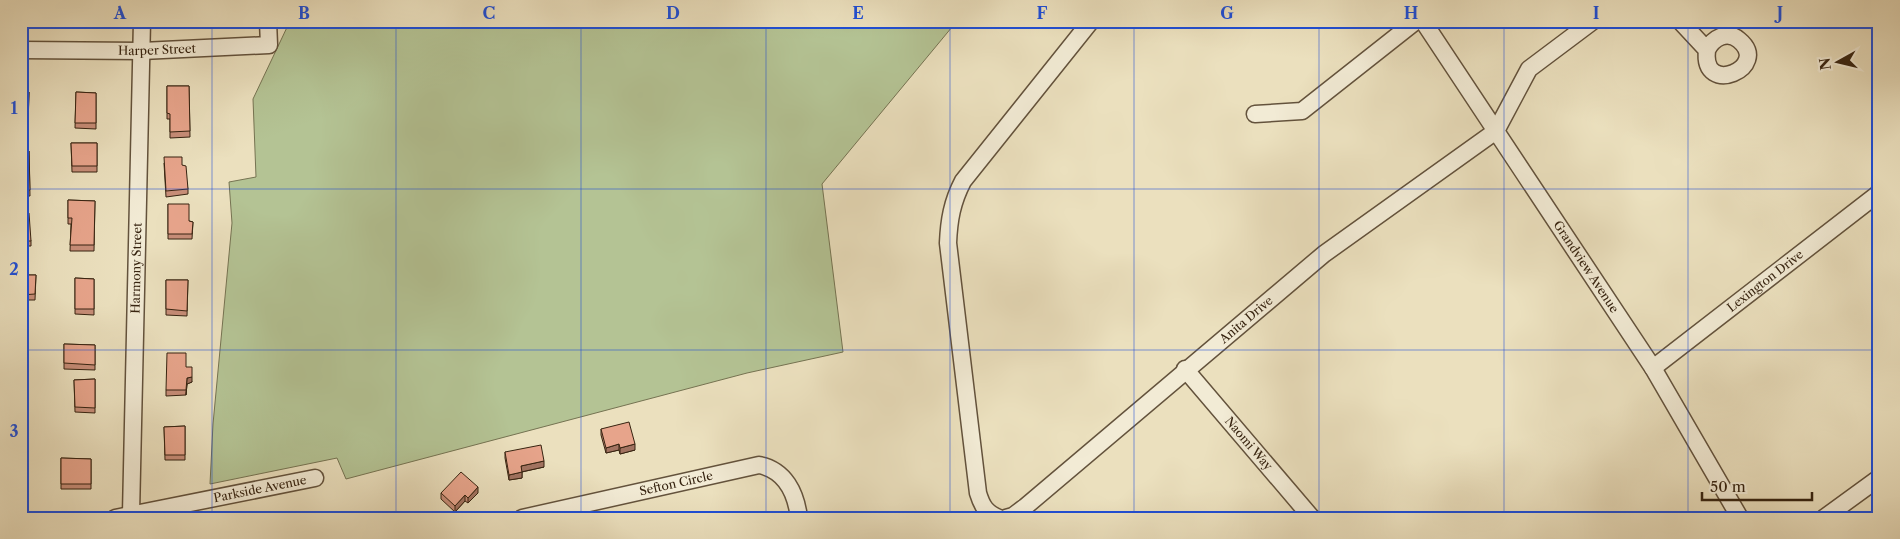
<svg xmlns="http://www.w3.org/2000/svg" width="1900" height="539" font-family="'Libre Caslon Text',serif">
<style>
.green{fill:#b4c394;stroke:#757352}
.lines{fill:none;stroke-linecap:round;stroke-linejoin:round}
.minor-casing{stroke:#63523c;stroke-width:19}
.minor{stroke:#f2ebd5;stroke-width:16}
.wall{fill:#c78d78;stroke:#362310}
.shaded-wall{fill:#a27361;stroke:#362310}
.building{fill:#e7a48b;stroke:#362310}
.grid{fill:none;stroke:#1d4ed8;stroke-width:1;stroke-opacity:0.55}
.labels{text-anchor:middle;stroke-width:5;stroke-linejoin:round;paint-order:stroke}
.street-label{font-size:12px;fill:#362310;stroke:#f2ebd5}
.neatline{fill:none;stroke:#1d4ed8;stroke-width:2}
.grid-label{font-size:16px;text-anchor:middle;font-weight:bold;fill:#1d4ed8}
</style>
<rect width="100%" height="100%" fill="#ebe0be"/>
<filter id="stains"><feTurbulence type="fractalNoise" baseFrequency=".004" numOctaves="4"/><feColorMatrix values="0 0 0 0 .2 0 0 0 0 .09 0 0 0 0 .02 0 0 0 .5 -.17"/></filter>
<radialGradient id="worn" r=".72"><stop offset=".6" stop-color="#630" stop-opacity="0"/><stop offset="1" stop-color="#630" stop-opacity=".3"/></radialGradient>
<!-- green -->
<path class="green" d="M290,21H957L822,184L843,352L747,373L346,479L337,458L210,484L213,424L232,223L229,182L256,177L253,99Z"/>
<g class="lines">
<defs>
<g id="minor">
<path id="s1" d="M1423,21L1653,368L1740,518"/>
<path d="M1680,21L1707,50C1701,98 1772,67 1739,40C1727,30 1713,38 1707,50"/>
<path id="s2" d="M21,50L142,51L269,45L268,21"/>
<path d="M1255,114L1302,111L1416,21"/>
<path id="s3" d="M1653,368L1879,193"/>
<path id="s4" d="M1185,369L1312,518"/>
<path id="s5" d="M131,514L142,21"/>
<path id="s6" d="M115,518L315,478"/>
<path id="s7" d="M522,518L759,465C785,470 796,493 799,518"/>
<path d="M999,518C986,513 982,506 978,493L948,243C949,220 952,202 963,181L1091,21"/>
<path id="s8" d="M1006,518L1013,516L1025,507L1324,254L1496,131L1529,69L1593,21"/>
<path d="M1824,518L1879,478"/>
</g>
</defs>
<!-- minor casing -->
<use href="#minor" class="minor-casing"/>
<!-- minor -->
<use href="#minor" class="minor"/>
</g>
<!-- wall -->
<path class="wall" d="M82,21H106V26H83Z
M167,86H189L190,137L170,138V119H167Z
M21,92H29L28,127H21Z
M76,92L96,93V129L75,128Z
M71,143H97V172H72Z
M29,151L30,196H21V152Z
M164,163L182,165L188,189V194L166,197Z
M68,200L95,201L94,251H70L71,224H68Z
M168,204L189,221L193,222L192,239H168Z
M21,213L31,241V246H21Z
M21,275H36L35,300H21Z
M75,278L94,279V315L75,314Z
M166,280H188L187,316L166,315Z
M64,344L95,345V370L64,369Z
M186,367L192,382L187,384L186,395L166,396V390Z
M21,379H24L23,408H21Z
M95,379V413L75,412L74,380Z
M185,426V460H165L164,427Z
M601,429L635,450L620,454L619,450L606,453L601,435Z
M505,452L544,467L522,472V478L509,480L505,458Z
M61,458L91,459V489H61Z
M441,493H478L468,503L465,501L455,512L441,499Z"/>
<!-- shaded-wall -->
<path class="shaded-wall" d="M192,377V382L187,384L186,395L187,378Z
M619,444V450L606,453V448Z
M635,444V450L620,454V448Z
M544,461V467L521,472V466Z
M522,472V478L509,480V475Z
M478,487V493L468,503V498Z
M465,495V501L455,512V506Z"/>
<!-- building -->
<path class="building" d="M167,86H189L190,131L170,132V114L167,113Z
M21,92H29L28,122H21Z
M76,92L96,93V123H75Z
M71,143H97V166H72Z
M29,151L30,190L21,191V152Z
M164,157H182V165L186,166L188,189L166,191Z
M68,200L95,201L94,245H70L72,218H68Z
M168,204H189V221L193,222L192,234H168Z
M21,213H29L31,241H21Z
M21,275H36L35,294L21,295Z
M75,278L94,279V309H75Z
M166,280H188L187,311L166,309Z
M64,344L95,345V365L64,363Z
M167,353H186V367H192V377L187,378L186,390H166Z
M21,379H24L23,403H21Z
M95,379V408L75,407L74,380Z
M629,422L635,444L620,448L619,444L606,448L601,429Z
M185,426V455H165L164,427Z
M541,445L544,461L521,466L522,472L509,475L505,452Z
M61,458L91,459V484H61Z
M461,472L478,487L468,498L465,495L455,506L441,493Z"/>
<!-- grid -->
<path class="grid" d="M212,21V518M396,21V518M581,21V518M766,21V518M950,21V518M1134,21V518M1319,21V518M1504,21V518M1688,21V518M21,189H1879M21,350H1879"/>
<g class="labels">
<!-- street labels -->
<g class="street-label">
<text dy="4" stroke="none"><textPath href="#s2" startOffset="136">Harper Street</textPath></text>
<text dy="4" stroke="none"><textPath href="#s1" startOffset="295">Grandview Avenue</textPath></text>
<text dy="4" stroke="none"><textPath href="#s5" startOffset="246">Harmony Street</textPath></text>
<text dy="4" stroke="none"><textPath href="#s3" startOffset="142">Lexington Drive</textPath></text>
<text dy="4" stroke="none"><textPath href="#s8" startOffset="312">Anita Drive</textPath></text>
<text dy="4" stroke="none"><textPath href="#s4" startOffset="98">Naomi Way</textPath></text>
<text dy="4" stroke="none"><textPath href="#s7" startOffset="158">Sefton Circle</textPath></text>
<text dy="4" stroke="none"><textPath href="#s6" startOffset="148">Parkside Avenue</textPath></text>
</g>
</g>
<!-- margin -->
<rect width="1900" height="539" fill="none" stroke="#ebe0be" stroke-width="55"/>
<!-- north arrow -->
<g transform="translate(1838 62) rotate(262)" stroke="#f2ebd5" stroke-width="4" paint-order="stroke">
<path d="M0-4L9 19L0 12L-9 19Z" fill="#362310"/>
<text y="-8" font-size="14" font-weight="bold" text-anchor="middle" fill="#362310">N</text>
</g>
<!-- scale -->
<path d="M1702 492v8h110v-8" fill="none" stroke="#362310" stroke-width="2.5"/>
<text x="1710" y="492" font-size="15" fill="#362310" stroke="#f2ebd5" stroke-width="4" paint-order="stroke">50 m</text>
<rect x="28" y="28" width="1844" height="484" class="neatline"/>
<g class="grid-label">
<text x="120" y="19">A</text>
<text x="304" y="19">B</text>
<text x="489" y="19">C</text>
<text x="673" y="19">D</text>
<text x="858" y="19">E</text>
<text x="1042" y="19">F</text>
<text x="1227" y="19">G</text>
<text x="1411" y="19">H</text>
<text x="1596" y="19">I</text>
<text x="1780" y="19">J</text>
<text x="14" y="114">1</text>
<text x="14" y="275">2</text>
<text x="14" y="437">3</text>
</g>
<rect width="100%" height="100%" filter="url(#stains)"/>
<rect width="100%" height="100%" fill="url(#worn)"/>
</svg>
